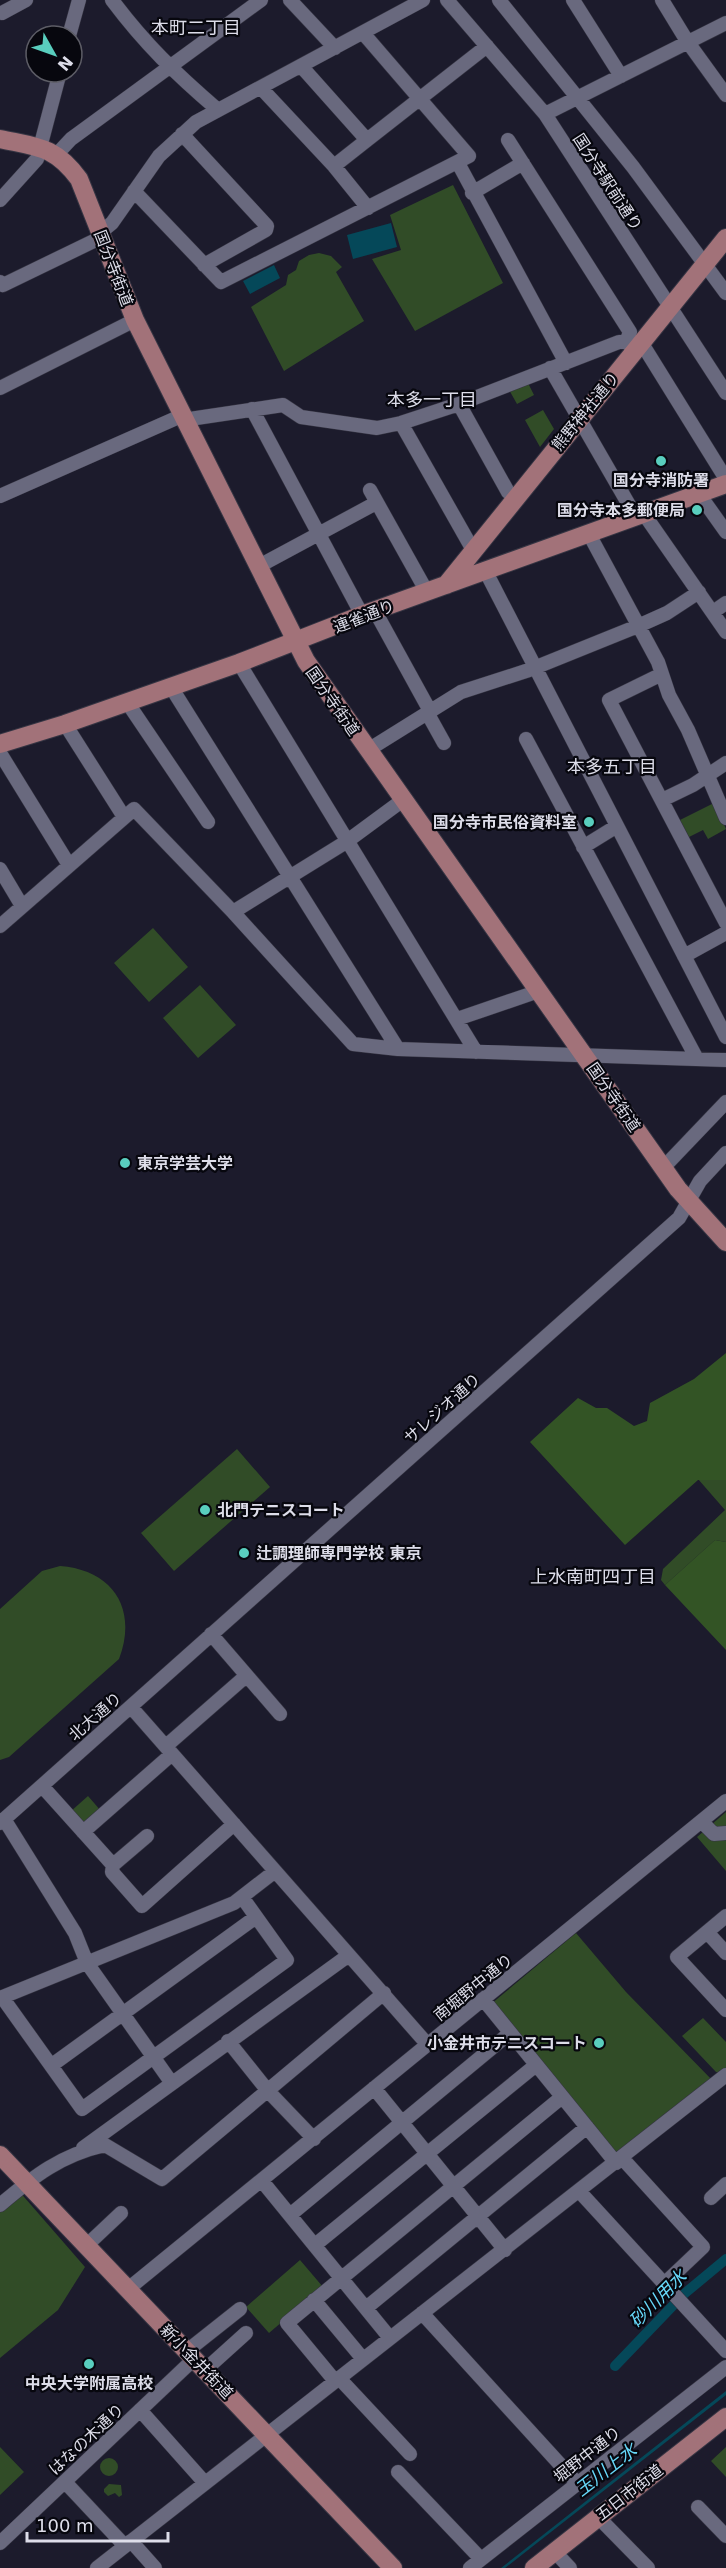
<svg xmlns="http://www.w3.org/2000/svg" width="726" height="2568" font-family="'DejaVu Sans','Noto Sans JP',sans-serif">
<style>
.green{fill:#314c27}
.forest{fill:#335425}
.water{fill:#054859}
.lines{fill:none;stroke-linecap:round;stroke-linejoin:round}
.canal{stroke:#054859;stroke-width:10}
.minor-casing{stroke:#363543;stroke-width:15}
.major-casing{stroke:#363543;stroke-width:20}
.minor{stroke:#69697e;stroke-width:14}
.major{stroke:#a27279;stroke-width:18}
.poi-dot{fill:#59cebe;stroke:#07070e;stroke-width:2}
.labels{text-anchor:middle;stroke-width:4.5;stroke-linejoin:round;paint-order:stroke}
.street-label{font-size:16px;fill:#dddde9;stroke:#07070e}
.poi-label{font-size:16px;font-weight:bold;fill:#dddde9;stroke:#07070e;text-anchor:end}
.neighbourhood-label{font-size:18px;fill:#dddde9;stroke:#07070e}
.water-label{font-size:18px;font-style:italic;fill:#67d8f9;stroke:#07070e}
</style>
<rect width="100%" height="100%" fill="#1c1b2c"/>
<!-- green -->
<path class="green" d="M453,185L503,283L415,331L372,259L401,250L390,215Z
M319,253L331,256L342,267L336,272L364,321L284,371L251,307L286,285L288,275L296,270L299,261L309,255Z
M528,383L534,395L517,404L508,388Z
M543,410L554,429L540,447L525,420Z
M714,803L726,829L708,839L703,830L689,837L680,820Z
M153,928L188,967L149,1002L114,963Z
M200,985L236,1025L198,1058L163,1018Z
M237,1449L270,1487L174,1571L141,1533Z
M698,1479L726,1480V1542L715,1540L665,1585L661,1580L663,1569L725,1510Z
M60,1566C113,1570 138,1609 119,1659L9,1757L0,1760V1609L42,1571Z
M88,1796L101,1811L86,1825L70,1812Z
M726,1812V1871L697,1837Z
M576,1933L626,1992L714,2082L617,2158L491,2004Z
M703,2018L726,2042V2071L723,2073L716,2072L682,2036Z
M18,2190L85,2267L58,2310L0,2358V2206Z
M300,2260L323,2287L269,2333L246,2307Z
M0,2447L24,2472L0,2495Z
M726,2447V2477L711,2461Z
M100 2467a9 9 0 1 1 18 0a9 9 0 1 1-18 0Z
M109,2484L121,2485L122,2495L119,2497L115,2493L108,2496L104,2492V2489Z"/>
<!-- forest -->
<path class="forest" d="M726,1353V1480H698L625,1545L530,1442L578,1398L596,1408H607L634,1426L647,1421L650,1403L694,1379Z
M715,1540L726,1542V1650L665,1585Z"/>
<!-- water -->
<path class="water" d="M391,223L397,247L353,259L347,235Z
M274,265L280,278L250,294L243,281Z
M726,2391V2395L505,2568H501Z"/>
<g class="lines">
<!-- canal -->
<path class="canal" d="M615,2366L684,2294L726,2259"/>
<defs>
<path id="minor" d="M112,0C145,44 176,74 218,110
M290,0L335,48
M447,0L545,114L726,393
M499,0L633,167L726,293
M573,0L621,76
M662,0L687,41L726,95
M2,13L26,0
M69,36L79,0
M301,66L367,140L487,46
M261,88L334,166L368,208
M545,114L726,23
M182,134L267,226L266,230L204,265
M508,140L630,332L626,342
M57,154L71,139L261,0
M458,163L566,363
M334,166L367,140
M134,191L221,282L469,156L363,33
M472,193L523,163
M0,200L37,159L60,72
M101,232L112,223L159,156L196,122L423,0
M0,282L3,285L102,237
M641,342L726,479
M550,368L636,517
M0,388L135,320
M459,404L508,492L515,498
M252,409L362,615
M183,420L283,405L301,417L377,428L401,423L459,404L619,342H626L635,349
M401,423L473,550
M370,490L427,592
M699,494L726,532
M0,496L181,416
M644,514L726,632
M589,534L658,662L669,695L688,730L726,818
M259,566L376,503
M486,572L726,1037
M375,611L430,711L429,716L444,743
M713,612L726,603
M239,663L476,1052
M662,674L609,700L726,923
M171,687L398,1049
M127,702L208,822
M65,724L124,817
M526,739L697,1059
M368,750L461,692L529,670L638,626L667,613L699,592
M0,753L69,865
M662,800L693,785L726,763
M583,847L617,826
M0,869L22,906
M233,912L346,842L403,800
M0,926L134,809L233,912L353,1044L398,1049L726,1060
M684,956L726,933
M457,1019L539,991
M663,1168L726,1102
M211,1634L280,1714
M131,1707L428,2045
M166,1746L246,1676
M42,1786L113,1865L112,1872L142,1906L234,1824
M4,1819L75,1933L87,1963L171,2082
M0,1823L679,1218L700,1181L726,1153
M706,1826L714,1834L726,1833
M83,1832L172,1754
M113,1865L147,1836
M726,1916L677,1957L726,2010
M707,1932L726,1953
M2,1997L82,2109L287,1960L242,1897
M0,1998L234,1903L274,1872
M483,1999L616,2163
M228,2041L268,2091L314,2139
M52,2065L256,1917
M374,2088L505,2250
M83,2148L349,1955
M622,2158L703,2247L665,2283
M262,2181L390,2338
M579,2191L726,2351
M711,2198L726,2184
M0,2205C34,2176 61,2155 105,2145L162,2179L384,1993
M290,2215L510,2033
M87,2245L121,2213
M315,2245L536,2065
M128,2289L726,1801
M314,2300L363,2359
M366,2308L587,2127
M422,2313L577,2483
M187,2351L240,2309
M205,2370L246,2333
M339,2378L410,2454
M335,2381L287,2323L562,2097
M140,2410L205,2483
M398,2472L481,2559
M65,2482L125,2546
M698,2507L726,2536
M597,2516L648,2568
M131,2541L155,2568
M0,2543L194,2359
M554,2551L570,2568
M97,2568L726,2075
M470,2568L726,2367"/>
<path id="major" d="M0,139C37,147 55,146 79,179L135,320L306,661L678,1189L726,1242
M446,585L726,238
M0,744L65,724L239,663L362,615L726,484
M0,2155L393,2568
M534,2568L726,2417"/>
</defs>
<!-- minor casing -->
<use href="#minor" class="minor-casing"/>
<!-- major casing -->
<use href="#major" class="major-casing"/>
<!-- minor -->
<use href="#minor" class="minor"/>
<!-- major -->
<use href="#major" class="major"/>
</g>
<!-- markers -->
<g class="poi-dot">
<circle cx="661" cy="461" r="6"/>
<circle cx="697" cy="510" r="6"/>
<circle cx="589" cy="822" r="6"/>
<circle cx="125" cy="1163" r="6"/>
<circle cx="205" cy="1510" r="6"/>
<circle cx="244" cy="1553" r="6"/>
<circle cx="599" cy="2043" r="6"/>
<circle cx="89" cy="2364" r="6"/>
</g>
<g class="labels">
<!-- street labels -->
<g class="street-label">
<text transform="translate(608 182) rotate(57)" y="6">国分寺駅前通り</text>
<text transform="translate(114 268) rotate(69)" y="6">国分寺街道</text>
<text transform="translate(585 411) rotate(-51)" y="6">熊野神社通り</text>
<text transform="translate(364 616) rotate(-21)" y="6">連雀通り</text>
<text transform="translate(333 701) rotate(55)" y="6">国分寺街道</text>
<text transform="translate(614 1097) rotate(55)" y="6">国分寺街道</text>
<text transform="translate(442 1408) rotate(-42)" y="6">サレジオ通り</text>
<text transform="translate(95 1716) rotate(-41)" y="6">北大通り</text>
<text transform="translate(473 1987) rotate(-39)" y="6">南堀野中通り</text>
<text transform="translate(197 2361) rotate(46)" y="6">新小金井街道</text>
<text transform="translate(86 2439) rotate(-43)" y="6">はなの木通り</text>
<text transform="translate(587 2454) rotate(-38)" y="6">堀野中通り</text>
<text transform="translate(629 2492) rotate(-38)" y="6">五日市街道</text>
</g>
<!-- poi labels -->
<g class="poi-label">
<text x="661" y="486" text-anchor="middle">国分寺消防署</text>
<text x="685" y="516">国分寺本多郵便局</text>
<text x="577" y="828">国分寺市民俗資料室</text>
<text x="137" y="1169" text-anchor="start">東京学芸大学</text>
<text x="217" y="1516" text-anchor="start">北門テニスコート</text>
<text x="256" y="1559" text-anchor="start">辻調理師専門学校 東京</text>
<text x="587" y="2049">小金井市テニスコート</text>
<text x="89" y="2389" text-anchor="middle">中央大学附属高校</text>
</g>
<!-- neighbourhood labels -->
<g class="neighbourhood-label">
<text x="196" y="34">本町二丁目</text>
<text x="432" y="406">本多一丁目</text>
<text x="612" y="773">本多五丁目</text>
<text x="593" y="1583">上水南町四丁目</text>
</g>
<!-- water labels -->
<g class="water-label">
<text transform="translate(658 2299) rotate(-45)" y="6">砂川用水</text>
<text transform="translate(606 2470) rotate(-38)" y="6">玉川上水</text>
</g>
</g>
<!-- north arrow -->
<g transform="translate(54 54) rotate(130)"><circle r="28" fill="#07070e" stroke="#5d5d66" stroke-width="1.5"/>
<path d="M0-4.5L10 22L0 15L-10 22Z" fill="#59cebe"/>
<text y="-9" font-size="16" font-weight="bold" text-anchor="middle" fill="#dddde9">N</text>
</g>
<!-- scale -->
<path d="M27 2532v9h141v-9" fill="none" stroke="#dddde9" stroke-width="3"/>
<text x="36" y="2532" font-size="18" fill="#dddde9" stroke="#07070e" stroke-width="4.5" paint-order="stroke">100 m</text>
</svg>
